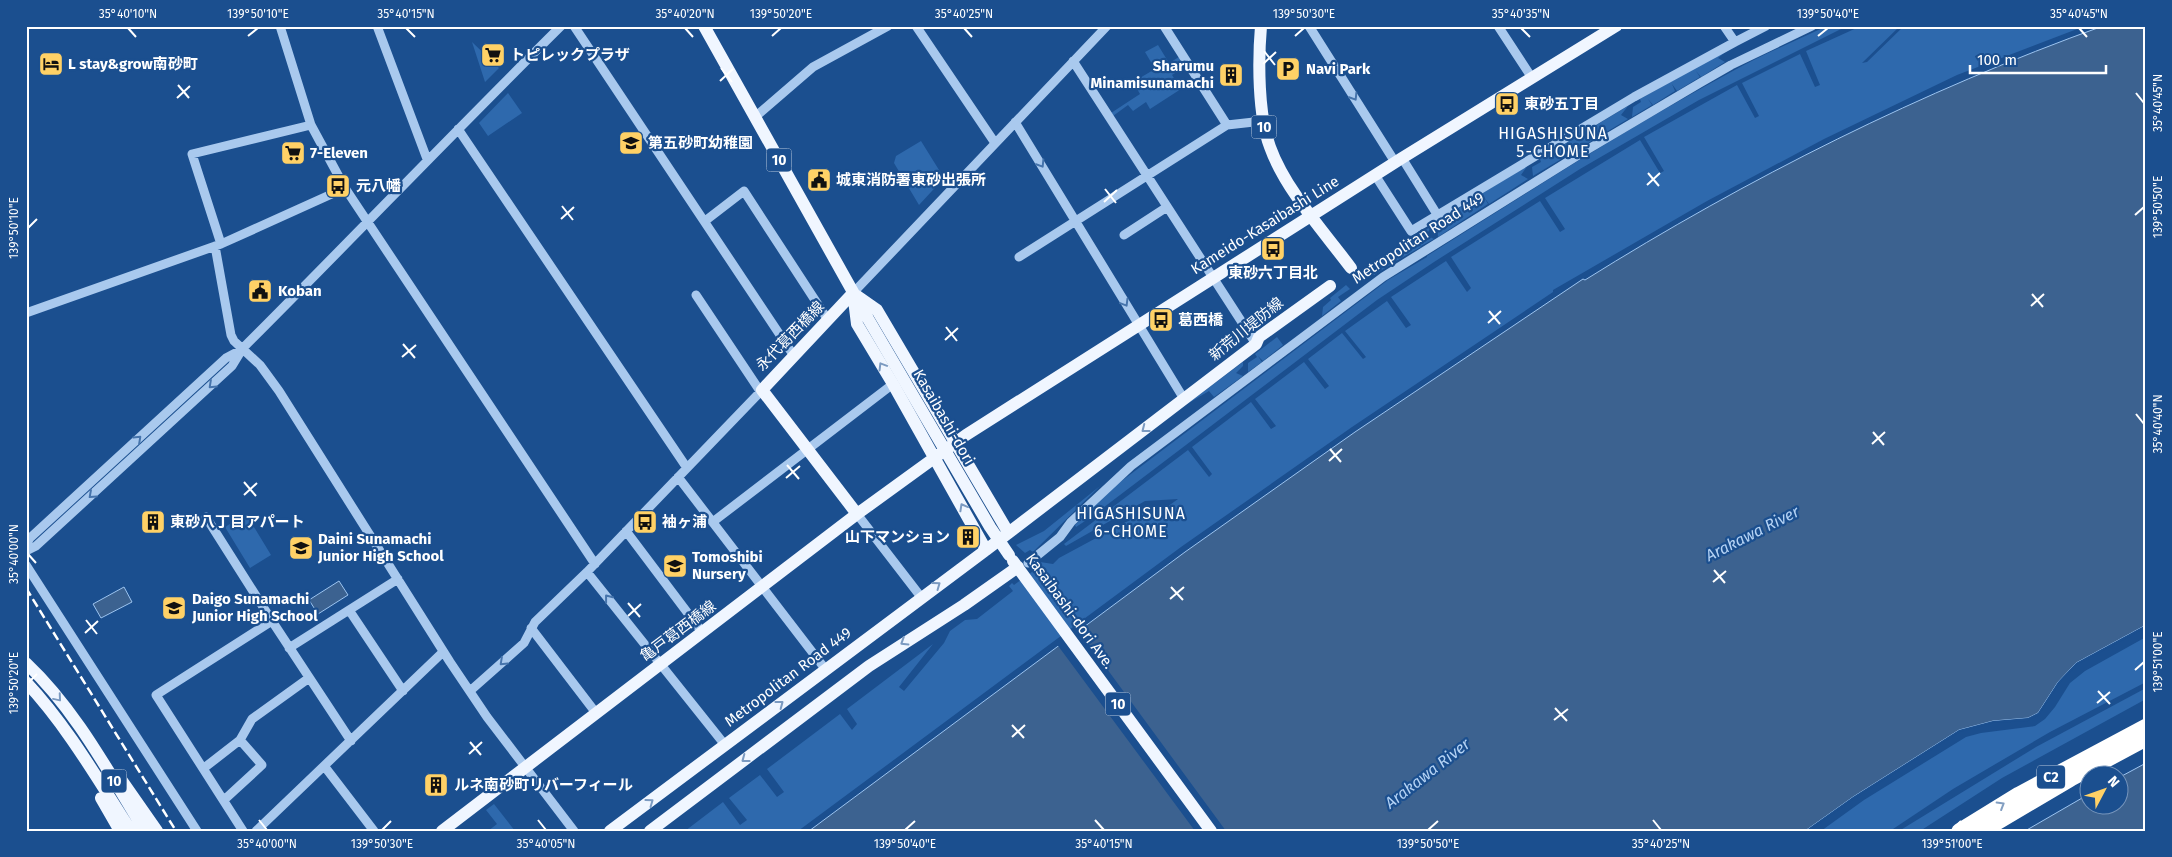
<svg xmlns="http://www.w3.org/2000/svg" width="2172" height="857" font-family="'Fira Sans','Noto Sans JP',sans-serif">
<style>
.green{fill:#2e69ad}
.water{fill:#3c6290;stroke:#9cc4f0}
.pier{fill:#1b4f8f}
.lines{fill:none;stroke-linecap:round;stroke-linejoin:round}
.minor{stroke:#a9c9ee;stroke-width:9}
.major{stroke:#f0f6ff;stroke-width:12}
.highway{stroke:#fff;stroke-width:15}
.rail{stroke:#fff;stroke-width:2.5;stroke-dasharray:9 4;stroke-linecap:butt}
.major-bridge{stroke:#f0f6ff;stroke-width:12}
.oneway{stroke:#4674ac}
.oneway2{stroke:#7b9ac1}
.oneway3{stroke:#829ec1}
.ticks{fill:none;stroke:#fff;stroke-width:2}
.labels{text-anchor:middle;stroke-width:4.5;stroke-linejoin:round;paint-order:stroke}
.shield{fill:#1b4f8f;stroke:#bbcadd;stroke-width:1}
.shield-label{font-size:14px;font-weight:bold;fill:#fff}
.poi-label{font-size:15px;font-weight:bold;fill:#fff;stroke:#1b4f8f;text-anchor:start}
.street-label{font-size:15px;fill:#fff;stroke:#1b4f8f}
.neighbourhood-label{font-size:16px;letter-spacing:1px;fill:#fff;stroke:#1b4f8f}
.water-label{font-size:16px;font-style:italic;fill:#b5d3f5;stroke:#1b4f8f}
.neatline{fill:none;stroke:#fff;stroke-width:2}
.ticks-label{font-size:12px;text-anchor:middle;fill:#fff}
</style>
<rect width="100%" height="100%" fill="#1b4f8f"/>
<!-- green -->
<path class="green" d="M1827,26H1847L1699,100L1580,169L1434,262L1377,300L1091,517L1076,527L1075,525L1111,489L1388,280L1427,257V256C1527,193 1627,128 1731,72C1762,55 1795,41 1827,26Z
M1861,26H1900L1862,63L1867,62L1904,26H2085L1957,75L1824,139L1707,201L1553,290V292L1352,427L1181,547L798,831H685L723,802L740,825L747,820L729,798L760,775L777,797L784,792L767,769L840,714L852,730L857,724L847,709L933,644L899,687L904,691L944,643L950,631L965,620L977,619L1013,591L1009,586L1012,583L1014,585L1036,569L1034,566L1040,562L1053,564L1059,558L1150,509L1163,510L1178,499L1145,501L1066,546L1064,544L1188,450L1209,477L1212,474L1192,447L1251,402L1271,429L1276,426L1255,399L1304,362L1325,389L1329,386L1308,359L1342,333L1363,359L1366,357L1345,331L1387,301L1406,328L1411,325L1391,297L1446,261L1467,292L1471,288L1451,257L1540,201L1560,232L1565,229L1545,198L1640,140L1660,173L1664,171L1644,137L1737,85L1755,118L1759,116L1742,83L1800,54L1815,87L1820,85L1806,51Z
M472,42L499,68L485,82Z
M1158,45L1169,63L1179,57L1181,60L1172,67L1175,73L1172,75L1181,89L1150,109L1146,102L1133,111L1128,105L1113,116L1111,113L1140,94L1133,82L1155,69L1145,52Z
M1729,49L1718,58L1725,62L1701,77L1696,71L1700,77L1677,91L1672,84L1675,91L1653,105L1648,99L1652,105L1632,117L1633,107L1641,102L1640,99Z
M508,93L522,113L488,136L479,123Z
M1628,106L1621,115L1628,119L1533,176L1532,167L1541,162L1540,159Z
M921,141L944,178L919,205L894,163L896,156Z
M1528,165L1521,175L1528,179L1511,190L1506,183L1511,190L1489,204L1484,197L1488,204L1465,219L1461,212L1465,219L1438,237L1437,227L1445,222L1443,218Z
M1433,225L1426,235L1434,239L1421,246L1417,241L1421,247L1396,261L1392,257L1395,262L1374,275L1367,269Z
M1346,285L1350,289L1338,297L1341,301L1322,316L1323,307L1331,300L1330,298Z
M1277,337L1283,345L1263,361L1258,356L1262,362L1248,372V363L1257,357L1255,354Z
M1243,362V366L1236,373L1243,376L1214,397L1209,391L1187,404Z
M1100,486L1033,552L1030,550L1025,553L1016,545L1044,531Z
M246,514L271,555L250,568L225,527Z
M2146,637V682L2050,732L1953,789L1890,831H1821L1864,800L1966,737L1981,733L2035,726L2045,719L2055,707L2070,683L2085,671Z
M2146,688V699L2002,778L1920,831H1899L2036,747Z
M494,804L515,831H488L497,824L486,810Z"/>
<!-- water -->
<path class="water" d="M2103,26H2146V625L2076,663L2058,682L2038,713L2028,718L1993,721L1959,730L1853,797L1805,831H809L1185,552L1355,432L1583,279L1585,280C1748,178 1922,91 2103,26Z
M339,581L348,595L318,614L309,600Z
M124,587L132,602L101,618L93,604Z
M2146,763V831H2025L2089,794L2090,804H2120V777Z"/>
<!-- pier -->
<path class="pier" d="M2146,625V628L2077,665L2060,683L2039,715L2028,721L1994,723L1960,732L1854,799L1809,831H1805L1853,797L1959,730L1993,721L2028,718L2038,713L2058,682L2076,663Z
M1077,628L1226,831H1195L1056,643Z"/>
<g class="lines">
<!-- minor -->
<path class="minor" d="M280,26L311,125L345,188L595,564
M377,26L427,159
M574,26L794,356
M916,26L995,143
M1164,26L1227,125
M1309,26L1395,162
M1498,26L1532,78
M1724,26L1735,42L1766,26
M1073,61L1256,344
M755,117L813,67L888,26
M1015,122L1184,399
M458,129L687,468
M1402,158L1438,216
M1375,175L1411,231L1634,97L1735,42
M705,221L744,191L828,320
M1124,235L1167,207
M221,244L345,188
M215,246L231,335L234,341L260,365L279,391L450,662L487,717L574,831
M1019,257L1227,125L1263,121
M853,293L1107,26
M696,295L760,391
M26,313L221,244L192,154L311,125
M678,477L826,670
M857,514L921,597
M206,517L272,621L351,741
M714,521L893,384
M626,531L702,632
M26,544L30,538L226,358L241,350
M26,551L36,546L232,366L243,348C350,241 454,132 561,26
M1028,563L1060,537L1071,522L1131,466L1383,277L1585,151L1700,83L1731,65L1812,26
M26,565L197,831
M587,572L725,745
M349,610L403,691
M531,628L596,713
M289,648L398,579
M470,691L524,643L535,622L587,572L762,390
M325,767L374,831
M204,768L240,740L252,719L309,678
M224,800L262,765L240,740
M243,831L156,695L272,621
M256,831L443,652"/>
<!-- major -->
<path class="major" d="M704,26L867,317
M1261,26C1258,61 1258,115 1270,147C1285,189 1324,232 1351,268
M853,293L762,390L857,514
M857,296L877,310L1008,532
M854,300L857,324L893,384L986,550
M1013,561L1211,831
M26,663C76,710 109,773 145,831
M26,682C68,727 98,780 131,831
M120,778L157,831
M101,798L120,831
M442,831L857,514L966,435L1402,158L1616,26
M610,831L986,550L1256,344L1259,337L1330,286
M650,831L869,666L964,605L1018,567"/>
<!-- highway -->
<path class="highway" d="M1959,831L2019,794L2146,726
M1983,831L2071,779L2146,739"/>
<!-- rail -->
<path class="rail" d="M26,588L176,831"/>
<!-- major-bridge -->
<path class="major-bridge" d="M867,317L990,527L1009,555"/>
</g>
<!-- one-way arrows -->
<defs><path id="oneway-chevron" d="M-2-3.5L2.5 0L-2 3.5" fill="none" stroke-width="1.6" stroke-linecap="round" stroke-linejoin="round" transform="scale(1.25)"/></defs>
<g class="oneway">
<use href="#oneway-chevron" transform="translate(1354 97) rotate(58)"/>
<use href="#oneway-chevron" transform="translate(1041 164) rotate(58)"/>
<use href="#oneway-chevron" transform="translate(1125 303) rotate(59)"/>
<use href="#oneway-chevron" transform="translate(212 385) rotate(137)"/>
<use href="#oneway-chevron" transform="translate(138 439) rotate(-43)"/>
<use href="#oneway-chevron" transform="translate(92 495) rotate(138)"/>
<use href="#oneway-chevron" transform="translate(608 598) rotate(-128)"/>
<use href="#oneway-chevron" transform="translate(503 662) rotate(137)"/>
</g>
<g class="oneway2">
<use href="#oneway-chevron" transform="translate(882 366) rotate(-121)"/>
<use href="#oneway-chevron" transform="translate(1145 429) rotate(142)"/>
<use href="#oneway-chevron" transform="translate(963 507) rotate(-119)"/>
<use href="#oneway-chevron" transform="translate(937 585) rotate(-36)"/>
<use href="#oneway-chevron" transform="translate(904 642) rotate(148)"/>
<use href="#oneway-chevron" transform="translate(58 698) rotate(50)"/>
<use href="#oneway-chevron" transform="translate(780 704) rotate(-37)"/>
<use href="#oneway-chevron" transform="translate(745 759) rotate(143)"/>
<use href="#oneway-chevron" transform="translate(650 802) rotate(-36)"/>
</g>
<use class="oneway3" href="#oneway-chevron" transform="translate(2001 805) rotate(-31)"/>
<!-- ticks -->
<path class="ticks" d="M128,28L136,37M406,28L415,37M685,28L693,37M964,28L972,37M1521,28L1530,37M2079,28L2087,37M248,36L258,28M772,36L781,28M1295,36L1304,28M1818,36L1828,28M1264,51L1275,65M1263,64L1276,52M721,68L732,82M720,81L733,69M178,85L189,98M2136,93L2144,103M177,98L190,86M1648,173L1659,186M1647,185L1660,173M1105,189L1116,203M1104,202L1117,190M562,206L573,220M2135,215L2144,207M561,219L574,207M28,228L37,219M2032,294L2043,307M2031,306L2044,294M1489,311L1500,324M1488,323L1501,311M946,327L957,341M945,340L958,328M403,344L415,358M402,357L416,345M2136,414L2144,424M1873,432L1884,445M1872,444L1885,432M1330,449L1341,462M1329,461L1342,449M787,465L799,479M786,478L800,466M244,482L256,496M244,495L257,483M28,554L36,563M1714,570L1725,583M1713,582L1726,571M1171,587L1183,600M1170,599L1184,587M628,603L640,617M628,616L641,604M86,620L97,634M85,633L98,621M2135,670L2144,662M28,683L37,674M2098,691L2110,704M2097,703L2110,692M1555,708L1567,721M1554,720L1568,709M1012,725L1024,738M1012,737L1025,725M470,742L481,755M469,754L482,742M259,820L267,830M538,820L546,830M1095,820L1104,830M1653,820L1661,830M382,830L391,821M905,830L915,821M1428,830L1438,821M1952,830L1961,821"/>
<!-- icons -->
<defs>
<symbol id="supermarket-square" viewBox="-11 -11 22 22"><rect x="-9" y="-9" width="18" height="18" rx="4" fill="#ffd166" stroke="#1b4f8f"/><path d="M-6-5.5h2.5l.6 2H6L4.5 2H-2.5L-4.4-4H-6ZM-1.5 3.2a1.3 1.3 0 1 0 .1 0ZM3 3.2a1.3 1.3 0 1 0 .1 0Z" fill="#111"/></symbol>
<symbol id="hotel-square" viewBox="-11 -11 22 22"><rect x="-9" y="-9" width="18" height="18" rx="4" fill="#ffd166" stroke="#1b4f8f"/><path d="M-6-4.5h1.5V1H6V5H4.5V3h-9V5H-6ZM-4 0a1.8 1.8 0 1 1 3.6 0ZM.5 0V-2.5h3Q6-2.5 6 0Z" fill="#111"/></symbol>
<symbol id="parking-square" viewBox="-11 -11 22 22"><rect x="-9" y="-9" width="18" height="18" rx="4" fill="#ffd166" stroke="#1b4f8f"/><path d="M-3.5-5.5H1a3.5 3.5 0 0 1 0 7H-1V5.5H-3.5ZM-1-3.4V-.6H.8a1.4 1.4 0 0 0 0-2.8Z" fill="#111"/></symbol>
<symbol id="building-square" viewBox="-11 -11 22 22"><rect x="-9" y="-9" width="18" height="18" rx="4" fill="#ffd166" stroke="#1b4f8f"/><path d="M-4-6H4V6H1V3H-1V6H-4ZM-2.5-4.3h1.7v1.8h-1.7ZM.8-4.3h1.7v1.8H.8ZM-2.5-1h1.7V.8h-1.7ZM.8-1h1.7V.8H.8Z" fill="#111"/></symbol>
<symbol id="bus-square" viewBox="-11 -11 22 22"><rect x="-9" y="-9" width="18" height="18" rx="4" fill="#ffd166" stroke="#1b4f8f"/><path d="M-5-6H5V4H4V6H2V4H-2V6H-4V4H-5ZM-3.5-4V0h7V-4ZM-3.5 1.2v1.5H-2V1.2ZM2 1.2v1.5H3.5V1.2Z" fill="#111"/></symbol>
<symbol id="school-square" viewBox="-11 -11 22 22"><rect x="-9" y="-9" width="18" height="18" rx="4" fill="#ffd166" stroke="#1b4f8f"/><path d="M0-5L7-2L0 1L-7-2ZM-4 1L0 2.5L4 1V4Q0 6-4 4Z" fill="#111"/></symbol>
<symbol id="civic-square" viewBox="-11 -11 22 22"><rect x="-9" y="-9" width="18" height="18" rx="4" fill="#ffd166" stroke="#1b4f8f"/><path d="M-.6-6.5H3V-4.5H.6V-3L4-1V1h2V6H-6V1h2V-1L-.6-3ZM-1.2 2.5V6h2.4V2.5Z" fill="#111"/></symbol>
</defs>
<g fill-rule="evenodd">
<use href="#supermarket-square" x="479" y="41" width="28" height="28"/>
<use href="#hotel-square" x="37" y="50" width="28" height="28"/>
<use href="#parking-square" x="1274" y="55" width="28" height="28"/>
<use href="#building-square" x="1217" y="61" width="28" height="28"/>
<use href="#bus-square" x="1493" y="90" width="28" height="28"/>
<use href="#school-square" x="617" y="129" width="28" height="28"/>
<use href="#supermarket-square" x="279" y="139" width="28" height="28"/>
<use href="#civic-square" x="805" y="166" width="28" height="28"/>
<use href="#bus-square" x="324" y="172" width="28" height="28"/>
<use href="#bus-square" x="1259" y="235" width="28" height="28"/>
<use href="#civic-square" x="246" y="277" width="28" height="28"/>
<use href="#bus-square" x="1147" y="306" width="28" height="28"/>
<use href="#building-square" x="139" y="508" width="28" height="28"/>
<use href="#bus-square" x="631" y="508" width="28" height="28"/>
<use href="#building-square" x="954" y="523" width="28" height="28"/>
<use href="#school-square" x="287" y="534" width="28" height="28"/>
<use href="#school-square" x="661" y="552" width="28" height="28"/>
<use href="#school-square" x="160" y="594" width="28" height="28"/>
<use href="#building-square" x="422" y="771" width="28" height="28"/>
</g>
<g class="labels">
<!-- shield labels -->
<g class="shield">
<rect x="1251.5" y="115.5" width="25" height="23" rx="4"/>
<rect x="766.5" y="148.5" width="25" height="23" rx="4"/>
<rect x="1105.5" y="692.5" width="25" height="23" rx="4"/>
<rect x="2037" y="765.5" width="28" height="23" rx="4"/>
<rect x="101.5" y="769.5" width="25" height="23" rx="4"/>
</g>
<g class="shield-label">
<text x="1264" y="132">10</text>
<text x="779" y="165">10</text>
<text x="1118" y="709">10</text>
<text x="2051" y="782">C2</text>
<text x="114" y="786">10</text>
</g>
<!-- poi labels -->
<g class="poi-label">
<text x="510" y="60">トピレックプラザ</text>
<text x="68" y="69">L stay&amp;grow南砂町</text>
<text x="1214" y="71" text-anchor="end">Sharumu<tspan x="1214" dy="17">Minamisunamachi</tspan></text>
<text x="1306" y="74">Navi Park</text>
<text x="1524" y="109">東砂五丁目</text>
<text x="648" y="148">第五砂町幼稚園</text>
<text x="310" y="158">7-Eleven</text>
<text x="836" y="185">城東消防署東砂出張所</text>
<text x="356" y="191">元八幡</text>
<text x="1273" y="278" text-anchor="middle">東砂六丁目北</text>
<text x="278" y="296">Koban</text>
<text x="1178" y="325">葛西橋</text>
<text x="170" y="527">東砂八丁目アパート</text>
<text x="662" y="527">袖ヶ浦</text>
<text x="950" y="542" text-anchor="end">山下マンション</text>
<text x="318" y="544">Daini Sunamachi<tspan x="318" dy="17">Junior High School</tspan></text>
<text x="692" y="562">Tomoshibi<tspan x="692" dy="17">Nursery</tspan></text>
<text x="192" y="604">Daigo Sunamachi<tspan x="192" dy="17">Junior High School</tspan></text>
<text x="454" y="790">ルネ南砂町リバーフィール</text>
</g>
<!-- street labels -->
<g class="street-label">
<text transform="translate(1265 225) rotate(-32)" y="5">Kameido-Kasaibashi Line</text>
<text transform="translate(1418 238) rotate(-33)" y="5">Metropolitan Road 449</text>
<text transform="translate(1246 329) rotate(-39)" y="5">新荒川堤防線</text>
<text transform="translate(790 336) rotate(-46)" y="5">永代葛西橋線</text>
<text transform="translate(944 417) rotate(60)" y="5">Kasaibashi-dori</text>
<text transform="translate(1070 611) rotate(54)" y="5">Kasaibashi-dori Ave.</text>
<text transform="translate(678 631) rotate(-37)" y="5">亀戸葛西橋線</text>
<text transform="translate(788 677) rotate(-37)" y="5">Metropolitan Road 449</text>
</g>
<!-- neighbourhood labels -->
<g class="neighbourhood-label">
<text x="1553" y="139">HIGASHISUNA<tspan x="1553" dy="18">5-CHOME</tspan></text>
<text x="1131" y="519">HIGASHISUNA<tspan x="1131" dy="18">6-CHOME</tspan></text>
</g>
<!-- water labels -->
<g class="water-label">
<text transform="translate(1752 533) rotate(-27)" y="6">Arakawa River</text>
<text transform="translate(1427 773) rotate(-38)" y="6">Arakawa River</text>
</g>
</g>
<!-- border -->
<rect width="2172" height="857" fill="none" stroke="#1b4f8f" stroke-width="55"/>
<!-- north arrow -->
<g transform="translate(2104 790) rotate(49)"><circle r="24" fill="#1b4f8f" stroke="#7695bc"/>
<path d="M0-4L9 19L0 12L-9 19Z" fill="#ffd166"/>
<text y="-8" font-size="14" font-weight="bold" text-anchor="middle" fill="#ffffff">N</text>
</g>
<!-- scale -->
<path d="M1970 65v8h136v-8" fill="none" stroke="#ffffff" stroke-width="2.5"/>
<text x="1977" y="65" font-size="15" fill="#ffffff" stroke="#1b4f8f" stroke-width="4" paint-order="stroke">100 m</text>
<rect x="28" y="28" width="2116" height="802" class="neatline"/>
<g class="ticks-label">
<text x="128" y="18">35°40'10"N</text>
<text x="258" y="18">139°50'10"E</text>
<text x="406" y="18">35°40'15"N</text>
<text x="685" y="18">35°40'20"N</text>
<text x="781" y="18">139°50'20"E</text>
<text x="964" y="18">35°40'25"N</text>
<text x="1304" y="18">139°50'30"E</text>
<text x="1521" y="18">35°40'35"N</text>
<text x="1828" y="18">139°50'40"E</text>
<text x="2079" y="18">35°40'45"N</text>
<text transform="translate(2158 103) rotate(-90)" y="4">35°40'45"N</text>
<text transform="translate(2158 207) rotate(-90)" y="4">139°50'50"E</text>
<text transform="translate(14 228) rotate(-90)" y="4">139°50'10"E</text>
<text transform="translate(2158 424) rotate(-90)" y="4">35°40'40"N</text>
<text transform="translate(14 554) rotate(-90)" y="4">35°40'00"N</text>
<text transform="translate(2158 662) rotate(-90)" y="4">139°51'00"E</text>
<text transform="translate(14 683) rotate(-90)" y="4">139°50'20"E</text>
<text x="267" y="848">35°40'00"N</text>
<text x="382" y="848">139°50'30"E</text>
<text x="546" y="848">35°40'05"N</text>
<text x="905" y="848">139°50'40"E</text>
<text x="1104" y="848">35°40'15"N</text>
<text x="1428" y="848">139°50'50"E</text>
<text x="1661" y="848">35°40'25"N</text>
<text x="1952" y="848">139°51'00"E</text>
</g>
</svg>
